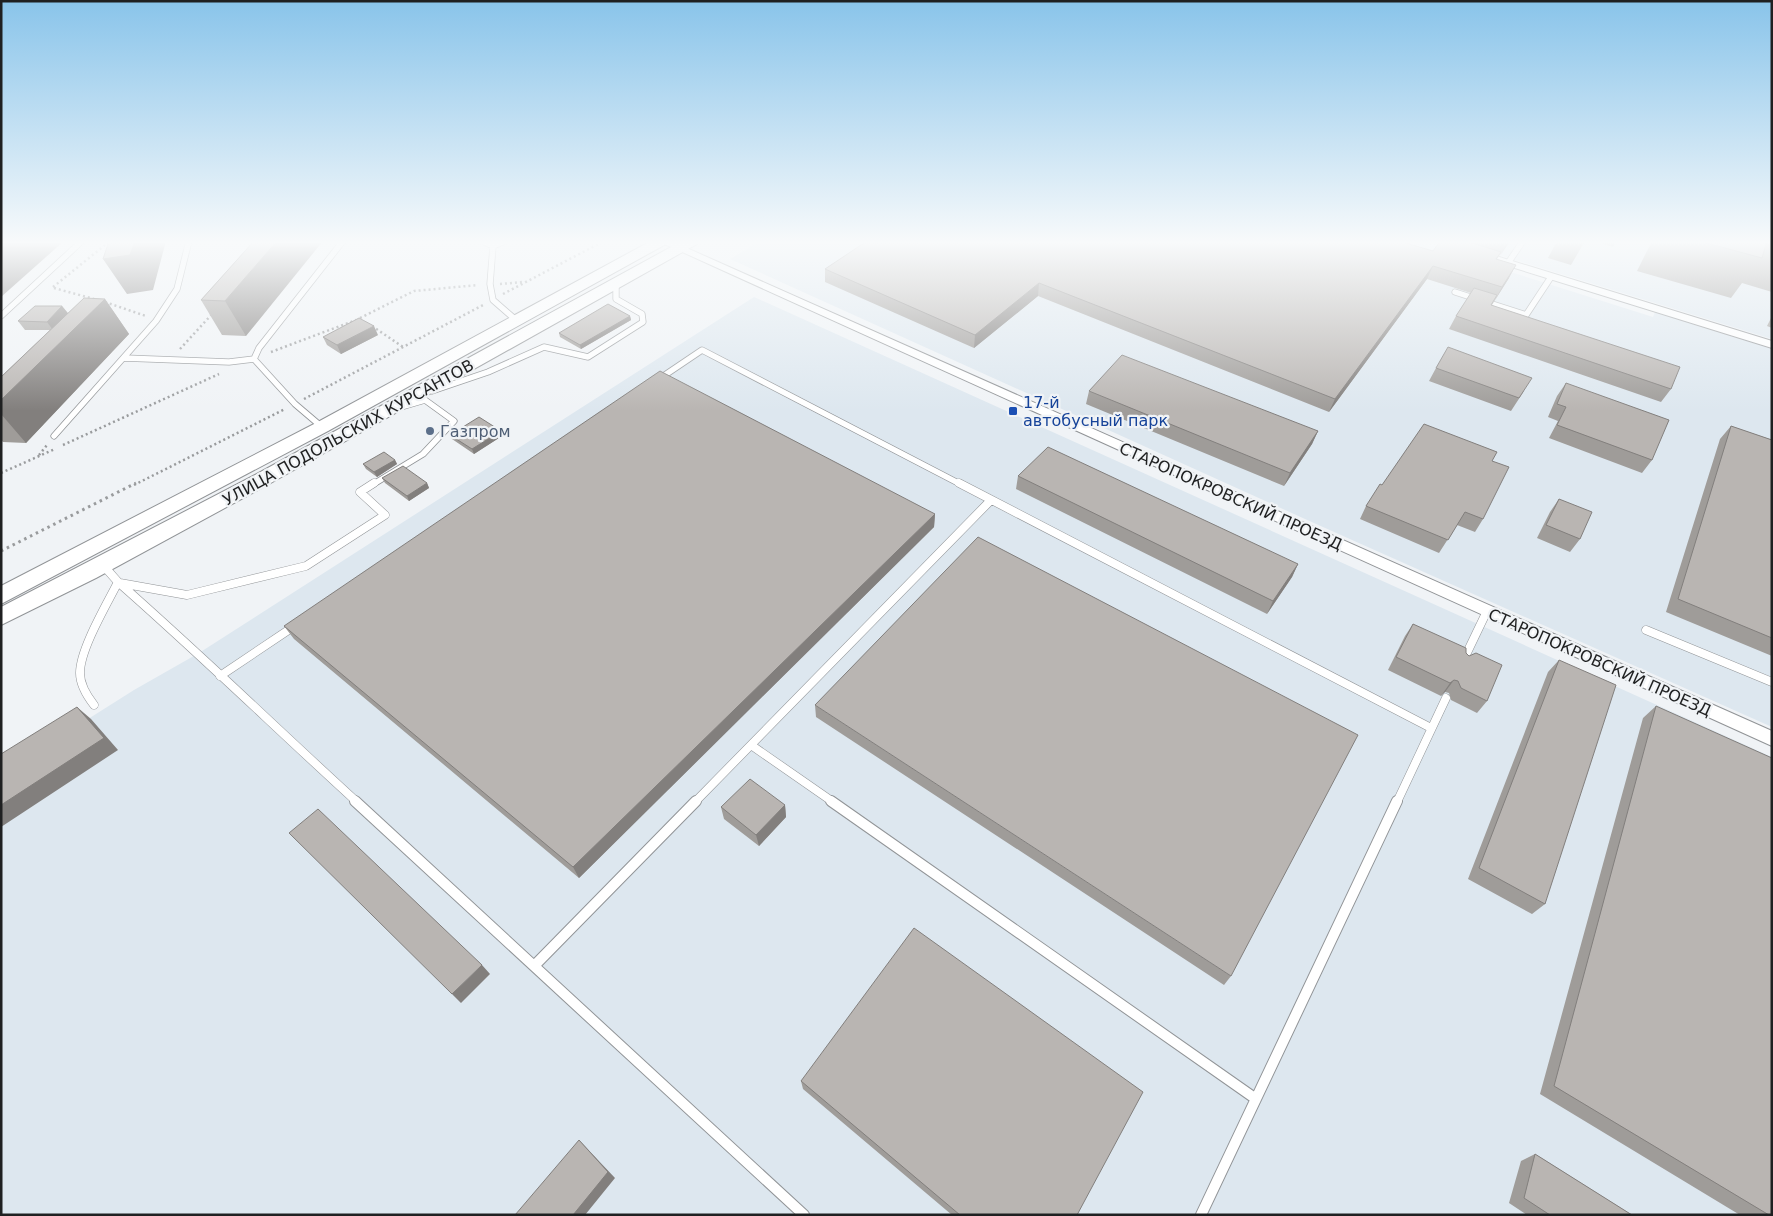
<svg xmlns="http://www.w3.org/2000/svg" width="1773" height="1216" font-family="'DejaVu Sans',sans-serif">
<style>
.built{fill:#dde7ef}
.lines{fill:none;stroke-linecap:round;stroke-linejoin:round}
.service-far2-casing{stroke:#919497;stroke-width:7}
.service-far1-casing{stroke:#919497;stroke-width:9}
.service-casing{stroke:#919497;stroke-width:12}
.minor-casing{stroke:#919497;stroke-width:2}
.secondary-casing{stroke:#919497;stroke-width:2}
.path-far1{stroke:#999b9d;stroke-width:2.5;stroke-dasharray:2 3;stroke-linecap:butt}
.path{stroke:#999b9d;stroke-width:3;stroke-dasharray:2.5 4;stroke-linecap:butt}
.service-far2{stroke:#fff;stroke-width:5.5}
.service-far1{stroke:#fff;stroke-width:8}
.service{stroke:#fff;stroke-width:10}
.minor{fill:#fff;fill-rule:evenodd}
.secondary{fill:#fff;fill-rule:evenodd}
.wall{fill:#9f9c99}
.shaded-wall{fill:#827f7d}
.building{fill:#b9b5b2;stroke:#827f7d}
.transit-dot{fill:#1a4fb4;stroke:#f0f3f6;stroke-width:2}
.service-dot{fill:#5c6f8a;stroke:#f0f3f6;stroke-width:2}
.labels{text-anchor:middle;stroke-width:4.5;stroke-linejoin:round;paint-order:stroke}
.transit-label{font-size:16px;fill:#164399;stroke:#f0f3f6;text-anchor:start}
.service-label{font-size:16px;fill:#4e5e75;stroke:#f0f3f6;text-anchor:start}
.street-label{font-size:16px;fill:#1f2021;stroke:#f0f3f6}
</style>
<rect width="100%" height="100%" fill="#f0f3f6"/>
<!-- built -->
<path class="built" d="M760,241H1413L1653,317L1655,312L1772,349V727L1305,519L730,259Z
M1454,241H1772V339Z
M754,297L1772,757V1215H1V774L134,690L199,653Z"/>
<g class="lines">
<defs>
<path id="service-far2" d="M482,241L493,246L490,284L493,300L516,320
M493,246L505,241
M1508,263L1523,241
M1455,292L1526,315L1551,277
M1,316L82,241
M124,358L229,362L254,359
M659,379L702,350L962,485
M432,391L488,372L544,347L588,357L643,322L642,314L616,299V283
M322,427L295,404L254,359L259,348L343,241
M54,436L156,321L177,289L189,241
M372,485L423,454L454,421L425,400L401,407"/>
<path id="service-far1" d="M959,483L1431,728
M118,582C199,653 277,729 357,802
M120,583L187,595L306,566L385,515L360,492L374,483
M1646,630L1772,682
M1463,661L1487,611
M220,676L296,625
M94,705C87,696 80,685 80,673C80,649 107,604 118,582L103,565
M751,745L833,802
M695,802L991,500
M1397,802L1446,698"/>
<path id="service" d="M355,801L804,1215
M831,801L1256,1099
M534,966L696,801
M1201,1215L1397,801"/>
<path id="minor" d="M658,241H671L1772,731V746Z
M1496,256L1772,341V348L1492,261L1491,259L1492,257Z"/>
<path id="secondary" d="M651,241H668L666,244L328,431L1,604V586L316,423Z
M682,241H699L697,244L269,484L96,578L1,625V607L255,475Z"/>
</defs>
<!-- service-far2 casing -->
<use href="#service-far2" class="service-far2-casing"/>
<!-- service-far1 casing -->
<use href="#service-far1" class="service-far1-casing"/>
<!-- service casing -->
<use href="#service" class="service-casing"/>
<!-- minor casing -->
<use href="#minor" class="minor-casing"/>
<!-- secondary casing -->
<use href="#secondary" class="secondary-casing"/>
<!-- path-far1 -->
<path class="path-far1" d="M500,284L523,282
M53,287L110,241
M54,288L94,299
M503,294L604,241
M105,302L146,316
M360,318L414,291L478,285
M372,326L403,347
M180,349L213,313
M271,352L356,320
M304,399L485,304
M63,445L219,374
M39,455L47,445
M1,473L55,449
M134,485L285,409"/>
<!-- path -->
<path class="path" d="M1,551L136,483"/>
<!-- service-far2 -->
<use href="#service-far2" class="service-far2"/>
<!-- service-far1 -->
<use href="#service-far1" class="service-far1"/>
<!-- service -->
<use href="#service" class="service"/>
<!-- minor -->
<use href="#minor" class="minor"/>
<!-- secondary -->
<use href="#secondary" class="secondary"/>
</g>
<!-- wall -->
<path class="wall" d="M254,241L246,336L222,335L201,300Z
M1440,241H1510L1497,259L1509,278L1492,305L1671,389L1661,402L1449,329L1456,316L1471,293L1427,279L1329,412L1038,296L974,348L825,282V269L1433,251Z
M1557,241H1585L1571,265L1548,258Z
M1593,241H1616L1613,247Z
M1652,241H1772V292L1742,283L1731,298L1637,271Z
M105,299L129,334L26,443L3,442L1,440V377L50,330H25L18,321L62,306L68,313Z
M630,316L631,320L581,349L560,337L559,333Z
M1772,316V328L1767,326Z
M378,335L341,354L327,345L323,337Z
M1436,368L1524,391L1511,411L1429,381Z
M1566,383L1652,460L1642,473L1549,438L1558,421L1548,417L1557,396Z
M1089,391L1318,431L1312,444L1284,486L1086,404Z
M1731,426L1772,440V656L1666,612L1720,439Z
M501,431L502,436L474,454L452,439L450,435Z
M395,460L397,464L377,477L366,469L363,464Z
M1492,461L1483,519L1475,532L1457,525L1439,553L1360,519L1366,506L1382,485Z
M1018,476L1298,564L1292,577L1267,614L1016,489Z
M382,478L427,483L429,488L409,501L385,483Z
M1559,499L1580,539L1570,552L1537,538L1550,512Z
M935,514L934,527L579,878L294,639L284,626Z
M1413,624L1466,653L1487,701L1477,713L1451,700L1449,693L1445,692L1441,696L1388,670L1405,636Z
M1559,660L1545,904L1532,914L1468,879L1548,672Z
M815,705L1231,976L1224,985L816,717Z
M1656,706L1772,1215H1740L1540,1094L1643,718Z
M785,805L786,817L759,846L724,819L721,807Z
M801,1081L1077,1215H952L803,1089Z
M1535,1154L1632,1215H1527L1509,1203L1521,1161Z"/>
<!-- shaded-wall -->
<path class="shaded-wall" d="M1,241H64L1,297Z
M135,241H166L153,290L127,294L103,259Z
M277,241H323L246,336L225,301Z
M1508,241H1510L1500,256Z
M1516,265L1509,278L1495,300L1502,287Z
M1433,266L1427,279L1329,412L1335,399Z
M1039,283L1038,296L974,348L975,335Z
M105,299L129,334L26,443L1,414V400Z
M62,306L69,315L53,330L47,322Z
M630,316L631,320L581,349L580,345Z
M374,326L378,335L341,354L337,345Z
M501,431L502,436L474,454L472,449Z
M1318,431L1312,444L1284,486L1290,473Z
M395,460L397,464L377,477L374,472Z
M427,483L429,488L409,501L407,496Z
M935,514L934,527L579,878L573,867Z
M1298,564L1292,577L1267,614L1273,601Z
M1454,680L1445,692L1441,696L1450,683Z
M77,707L91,719L118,750L1,827V805Z
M785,805L786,817L759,846L756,835Z
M482,965L490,974L461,1003L452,994Z
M579,1140L615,1178L585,1215H573Z"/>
<!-- building -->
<path class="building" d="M109,241H135L130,255L103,259Z
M254,241H277L225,301L201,300Z
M867,241H1399L1433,251L1440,241H1466L1501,252L1496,259L1516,265L1502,287L1433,266L1335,399L1039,283L975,335L825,269Z
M1699,241H1772V243L1767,241L1762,258Z
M1474,288L1497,295L1491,305L1680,367L1671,389L1456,316Z
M84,298L105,299L1,400V377Z
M608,304L630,316L580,345L559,333Z
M35,306H62L47,322L18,321Z
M359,318L374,326L337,345L323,337Z
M1448,347L1532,378L1519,398L1436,368Z
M1122,355L1318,431L1290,473L1089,391Z
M660,371L935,514L573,867L284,626Z
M1566,383L1669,420L1652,460L1557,425L1566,407L1557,404Z
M479,417L501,431L472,449L450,435Z
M1424,424L1497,452L1492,461L1509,467L1483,519L1465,512L1448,540L1366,506L1380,484L1382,485Z
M1731,426L1772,440V638L1678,599Z
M1048,447L1298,564L1273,601L1018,476Z
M384,452L395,460L374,472L363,464Z
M403,466L427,483L407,496L382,478Z
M1559,499L1592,512L1580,539L1546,525Z
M978,537L1358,735L1231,976L815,705Z
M1413,624L1466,648V653L1469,656L1476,653L1502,665L1487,701L1461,688L1458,681L1454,680L1450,683L1396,657Z
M1559,660L1616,685L1545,904L1479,868Z
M1656,706L1772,758V1215H1769L1554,1086Z
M77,707L104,738L1,805V754Z
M750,779L785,805L756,835L721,807Z
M318,809L482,965L452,994L289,833Z
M914,928L1143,1092L1077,1215H960L801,1081Z
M579,1140L608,1172L573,1215H515Z
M1535,1154L1632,1215H1550L1524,1198Z"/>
<!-- sky -->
<linearGradient id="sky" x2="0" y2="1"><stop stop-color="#89c4ea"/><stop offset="0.59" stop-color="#f8fafb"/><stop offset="1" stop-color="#f8fafb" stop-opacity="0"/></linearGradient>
<rect width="1773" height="411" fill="url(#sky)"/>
<!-- markers -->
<rect class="transit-dot" x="1008" y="406" width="10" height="10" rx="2.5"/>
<circle class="service-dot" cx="430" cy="431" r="5"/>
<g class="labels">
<!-- transit labels -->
<g class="transit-label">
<text x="1023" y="408">17-й<tspan x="1023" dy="18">автобусный парк</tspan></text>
</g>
<!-- service labels -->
<g class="service-label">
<text x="440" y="437">Газпром</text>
</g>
<!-- street labels -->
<g class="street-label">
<text transform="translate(348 432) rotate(-29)" y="6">УЛИЦА ПОДОЛЬСКИХ КУРСАНТОВ</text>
<text transform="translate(1231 496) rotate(24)" y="6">СТАРОПОКРОВСКИЙ ПРОЕЗД</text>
<text transform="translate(1600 662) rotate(24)" y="6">СТАРОПОКРОВСКИЙ ПРОЕЗД</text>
</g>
</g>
<!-- border -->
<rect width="1773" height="1216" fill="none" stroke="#1f2021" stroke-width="5"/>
</svg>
